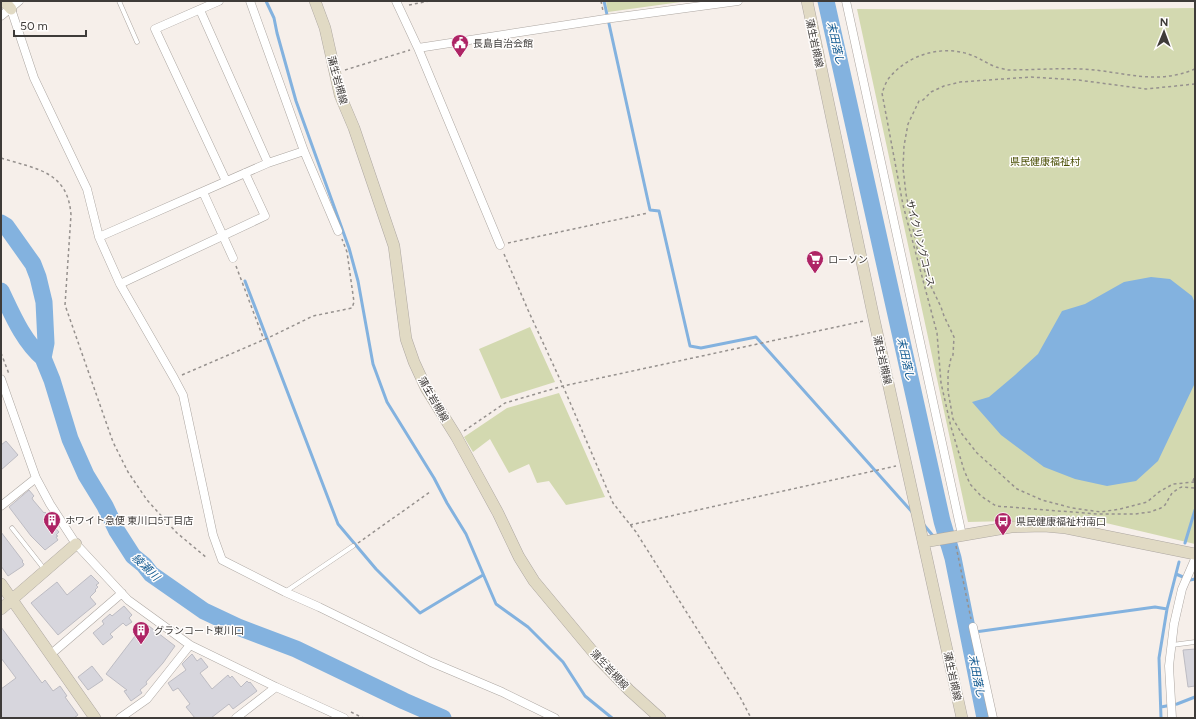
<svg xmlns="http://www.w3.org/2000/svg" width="1196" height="719" font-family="Figtree,'Noto Sans JP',sans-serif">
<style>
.green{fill:#d3d9b0}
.water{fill:#83b2df}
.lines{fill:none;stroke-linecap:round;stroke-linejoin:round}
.stream{stroke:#83b2df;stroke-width:3}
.river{stroke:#83b2df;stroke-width:17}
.building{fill:#d7d6dd;stroke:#bdbcc3}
.lane-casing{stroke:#ada7a2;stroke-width:5}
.street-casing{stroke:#ada7a2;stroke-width:9}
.secondary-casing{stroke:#ada7a2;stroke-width:12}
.path{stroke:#96918e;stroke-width:1.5;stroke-dasharray:3 3;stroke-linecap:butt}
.lane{stroke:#fff;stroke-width:4}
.street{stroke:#fff;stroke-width:8}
.secondary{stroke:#e1dac4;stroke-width:11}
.labels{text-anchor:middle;stroke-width:3;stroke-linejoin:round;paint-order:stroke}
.poi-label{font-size:10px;fill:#3e3b39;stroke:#fffdfc;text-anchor:start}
.street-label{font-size:10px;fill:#3e3b39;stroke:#fffdfc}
.park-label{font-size:10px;fill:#4a4f05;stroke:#fffdfc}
.water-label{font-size:11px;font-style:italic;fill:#115990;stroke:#fffdfc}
</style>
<rect width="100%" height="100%" fill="#f6efea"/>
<!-- green -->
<path class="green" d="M606,1H688L608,12Z
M1195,8V544L1089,519L968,522L857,9L991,10Z
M530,327L555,382L501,399L479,349Z
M559,393L605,497L566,505L549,481L537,483L529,464L509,473L490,439L473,452L464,437L507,408Z"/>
<!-- water -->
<path class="water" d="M1151,277L1170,279L1192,296L1195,303V383L1158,461L1136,481L1107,486L1075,479L1044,467L1001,435L972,402L989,397L1015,375L1038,354L1062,311L1085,304L1124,282Z"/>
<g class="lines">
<!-- stream -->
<path class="stream" d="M266,1L274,18L277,33L296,101L349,248L358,281L373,364L387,402L434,478L447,503L466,534L496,604L528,627L563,662L585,696L612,718
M604,1L650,210L659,211L690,346L701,348L756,337L913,513
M245,281L338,524L376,569L420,613L483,575
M924,525L934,537
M940,543L953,558
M1185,543L1195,510
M1176,574L1190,580L1195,579
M968,633L1155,607L1167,609
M1161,707L1177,704L1195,697
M1161,718L1159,658L1167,609L1179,562"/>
<!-- river -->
<path class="river" d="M826,1L942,521L953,558L985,718
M1,223L6,226L33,264L38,277L44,302L46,343L43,358L52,380L70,439L86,475L105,506L117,531L133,556L144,565L151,574L204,611L238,627L296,649L404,701L443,718
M1,291C12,314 23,341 43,358"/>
</g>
<!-- building -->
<path class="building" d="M6,441L18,455L1,470V445Z
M29,490L34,496L32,498L33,500L44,513L45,512L51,518L50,519L51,521L50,522L59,532L56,535L58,536L56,537L58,540L45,550L31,536L9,507Z
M1,532L23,561L22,562L24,564L23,566L8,576L1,566Z
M91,575L99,583L96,585L98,587L95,590L96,591L90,597L96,604L58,635L31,603L57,582L67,595Z
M124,606L132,615L129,618L132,622L126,626L123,623L110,634L113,637L103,645L93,633L104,624L102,621L110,614L112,616Z
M145,623L175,646L163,663L146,682L147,684L140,690L142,693L131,701L124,691L127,690L106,674Z
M1,627L42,683L45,680L53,691L60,686L67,696L65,697L78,715L74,718H1V689L16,678L1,658Z
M1195,649V686L1188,687L1183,650Z
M192,654L197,661L201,658L208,667L200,673L212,689L228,675L230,678L232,676L241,687L247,681L249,683L250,682L257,691L233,709L229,704L211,718H195L186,707L190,704L178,688L173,691L168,683L186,670L182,664Z
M92,666L103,680L88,690L78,677Z"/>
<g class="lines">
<defs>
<path id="lane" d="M119,1L137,42
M12,528L45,570
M285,592L353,546
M1172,645L1195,642"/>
<path id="street" d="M219,1L155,29L226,181
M250,1L304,151L338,231
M396,1L418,48L500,245
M846,1L962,535
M11,9L34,78L87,189L99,237L120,284L174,378L183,395L213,535L222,560L285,592L319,607L431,662L502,692L555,718
M200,10L268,163
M1,16L19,1
M418,48L605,19L738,1
M203,192L233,258
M99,237L268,163L304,151
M120,284L265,216L245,173
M1,379L36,478L50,504L76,544L128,600L190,645L276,687L344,718
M1,506L36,478
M973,627L993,718
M50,655L122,593
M120,718L147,699L190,645
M236,718L276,687
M1172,718L1169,666L1174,624L1182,589L1195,559"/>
<path id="secondary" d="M4,1L11,9
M315,1L325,28L340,95L354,128L394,246L406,339L414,362L426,388L456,436L498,513L519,557L534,581L598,658L629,690L660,718
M807,1L874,319L962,718
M924,542L1011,527L1044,526L1066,528L1195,554
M1,584L95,718
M1,609L76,544"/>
</defs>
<!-- lane casing -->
<use href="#lane" class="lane-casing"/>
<!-- street casing -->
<use href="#street" class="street-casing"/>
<!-- secondary casing -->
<use href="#secondary" class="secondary-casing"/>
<!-- path -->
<path class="path" d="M601,1L603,11
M409,5L429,1
M1195,69C1154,86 1123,71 1082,69C1057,68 1032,70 1008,70C1004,69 999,68 996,67C986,63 978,57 968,54C941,45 908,55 890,77C886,81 884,88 882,93L903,205L937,333L941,383L951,427L964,470L970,484L981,496L996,506L1097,514H1135L1150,512L1161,508L1165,505L1172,493L1179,488L1182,487L1195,488
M345,70L410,50
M1195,84L1146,89L1078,80L1031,77L960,82L944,86L931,92L923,100L919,101L908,124L904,146L903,168L906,194L917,248L927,278L941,307L944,316L954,337L953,355L951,358L948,373V391L953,419L962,434L977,453L1017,489L1042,500L1072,508L1101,512L1120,509L1147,502L1159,492L1173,484L1195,482
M1,158C36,169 68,171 71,215L65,305L113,442L128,472L147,500L177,533L207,558
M508,243L648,213
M504,254L528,310L563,386L613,503L636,532L740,697L751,718
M236,266L264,340
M1,353L9,374
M182,375L270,337L313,316L352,308L354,302L347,252L342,239
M464,431L505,403L563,386L864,321
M1193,481L1195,475
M630,525L896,466
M358,543L430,492
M956,546L971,619
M351,712L363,718"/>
<!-- lane -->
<use href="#lane" class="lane"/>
<!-- street -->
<use href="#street" class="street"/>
<!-- secondary -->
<use href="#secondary" class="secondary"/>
</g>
<!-- icons -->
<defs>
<symbol id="civic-pin" viewBox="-11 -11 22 30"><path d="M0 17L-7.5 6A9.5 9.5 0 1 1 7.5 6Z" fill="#ae2465" stroke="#fffdfc"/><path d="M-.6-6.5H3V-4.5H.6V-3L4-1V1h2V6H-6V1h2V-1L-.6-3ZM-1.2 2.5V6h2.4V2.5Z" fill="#fff"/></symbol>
<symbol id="supermarket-pin" viewBox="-11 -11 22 30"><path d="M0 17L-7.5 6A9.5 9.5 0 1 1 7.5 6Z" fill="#ae2465" stroke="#fffdfc"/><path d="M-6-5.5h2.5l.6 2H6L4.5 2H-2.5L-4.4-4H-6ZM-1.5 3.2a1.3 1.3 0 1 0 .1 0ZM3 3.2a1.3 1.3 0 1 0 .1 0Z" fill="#fff"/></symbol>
<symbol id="building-pin" viewBox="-11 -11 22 30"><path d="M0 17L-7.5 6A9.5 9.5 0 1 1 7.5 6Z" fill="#ae2465" stroke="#fffdfc"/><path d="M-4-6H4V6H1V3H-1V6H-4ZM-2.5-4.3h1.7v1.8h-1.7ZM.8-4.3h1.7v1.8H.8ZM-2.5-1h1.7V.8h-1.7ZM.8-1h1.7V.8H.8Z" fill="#fff"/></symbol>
<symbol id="bus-pin" viewBox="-11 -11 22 30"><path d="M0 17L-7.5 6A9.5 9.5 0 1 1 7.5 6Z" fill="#ae2465" stroke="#fffdfc"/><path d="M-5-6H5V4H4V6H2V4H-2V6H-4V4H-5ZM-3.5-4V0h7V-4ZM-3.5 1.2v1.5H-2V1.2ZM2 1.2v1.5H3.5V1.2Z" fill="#fff"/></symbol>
</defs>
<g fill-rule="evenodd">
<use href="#civic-pin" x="450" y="33" width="20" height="27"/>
<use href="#supermarket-pin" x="805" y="249" width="20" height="27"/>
<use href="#building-pin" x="42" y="510" width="20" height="27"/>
<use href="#bus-pin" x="993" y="511" width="20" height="27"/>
<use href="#building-pin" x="131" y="620" width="20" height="27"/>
</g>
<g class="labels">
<!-- poi labels -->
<g class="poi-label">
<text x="473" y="47">長島自治会館</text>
<text x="828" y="263">ローソン</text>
<text x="65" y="524">ホワイト急便 東川口5丁目店</text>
<text x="1016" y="525">県民健康福祉村南口</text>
<text x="154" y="634">グランコート東川口</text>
</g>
<!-- street labels -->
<g class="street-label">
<text transform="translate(815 43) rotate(78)" y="4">蒲生岩槻線</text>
<text transform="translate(338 80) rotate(75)" y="4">蒲生岩槻線</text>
<text transform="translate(921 243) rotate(76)" y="4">サイクリングコース</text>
<text transform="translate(883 360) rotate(77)" y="4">蒲生岩槻線</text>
<text transform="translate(434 399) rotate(60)" y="4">蒲生岩槻線</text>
<text transform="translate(610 669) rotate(47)" y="4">蒲生岩槻線</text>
<text transform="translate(953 676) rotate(78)" y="4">蒲生岩槻線</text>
</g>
<!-- park labels -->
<g class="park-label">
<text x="1045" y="165">県民健康福祉村</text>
</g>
<!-- water labels -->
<g class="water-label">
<text transform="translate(836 43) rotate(77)" y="4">末田落し</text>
<text transform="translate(906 359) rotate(77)" y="4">末田落し</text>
<text transform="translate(146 567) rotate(44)" y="4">綾瀬川</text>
<text transform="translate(977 676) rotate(79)" y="4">末田落し</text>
</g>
</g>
<!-- border -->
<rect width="1196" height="719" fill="none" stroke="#3e3b39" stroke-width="4"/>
<!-- north arrow -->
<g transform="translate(1164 32) rotate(1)" stroke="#fffdfc" stroke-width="3" paint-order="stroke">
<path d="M0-3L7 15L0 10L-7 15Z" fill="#3e3b39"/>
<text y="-6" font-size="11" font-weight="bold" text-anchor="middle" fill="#3e3b39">N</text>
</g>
<!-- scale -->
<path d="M14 30v6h72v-6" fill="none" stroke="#3e3b39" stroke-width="2"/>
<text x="20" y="30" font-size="12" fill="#3e3b39" stroke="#fffdfc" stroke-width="3" paint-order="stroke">50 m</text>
</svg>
